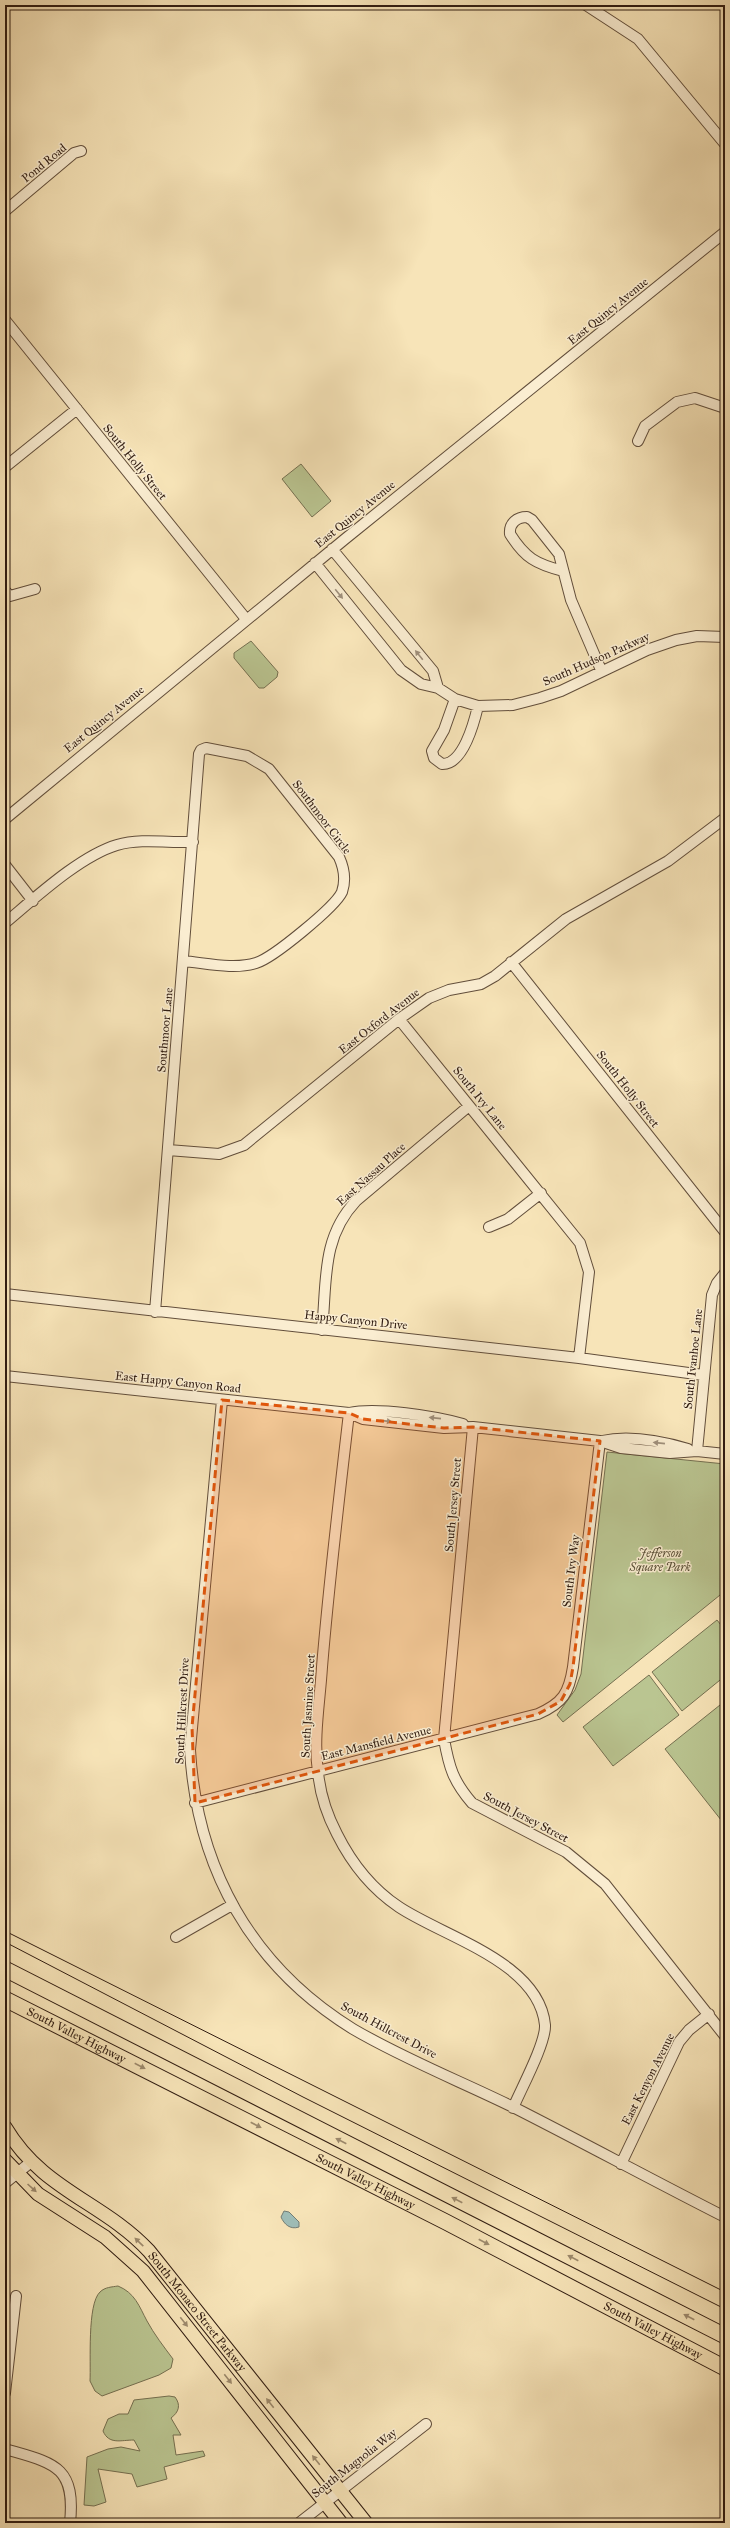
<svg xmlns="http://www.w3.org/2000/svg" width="730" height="2528" font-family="'IM FELL Great Primer',serif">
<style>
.green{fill:#bac591;stroke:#757051}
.water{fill:#9fbdb7;stroke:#737d75}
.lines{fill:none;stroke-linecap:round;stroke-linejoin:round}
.minor-casing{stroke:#624e3b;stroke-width:12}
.major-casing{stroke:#301c11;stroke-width:15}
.highway-casing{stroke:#301c11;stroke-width:17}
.minor{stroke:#faedd1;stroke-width:10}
.major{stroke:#f7e4b8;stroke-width:13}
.highway{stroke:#f7e4b8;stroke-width:15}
.tram{stroke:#301c11;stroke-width:1}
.oneway{fill:#9f8f7b}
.oneway2{fill:#9d8a6d}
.marked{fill:#df560c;fill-opacity:0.2;stroke:#df560c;stroke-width:3;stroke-dasharray:8 5;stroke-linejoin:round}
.labels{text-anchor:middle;stroke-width:3;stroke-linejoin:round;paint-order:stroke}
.street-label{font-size:12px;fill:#301c11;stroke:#faedd1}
.park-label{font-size:12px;font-style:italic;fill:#594f37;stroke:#faedd1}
</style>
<rect width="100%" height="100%" fill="#f7e4b8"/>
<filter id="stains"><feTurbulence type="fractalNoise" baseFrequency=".005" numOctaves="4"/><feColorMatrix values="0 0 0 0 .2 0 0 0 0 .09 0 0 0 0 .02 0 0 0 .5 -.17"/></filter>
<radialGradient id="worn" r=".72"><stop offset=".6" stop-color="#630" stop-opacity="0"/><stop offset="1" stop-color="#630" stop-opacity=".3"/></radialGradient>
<!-- green -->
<path class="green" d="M301,464L331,501L312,517L282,479Z
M251,641L278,672L277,677L264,688H259L234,658V653Z
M607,1452L725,1464V1591L563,1722L557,1715L575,1690L581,1674Z
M717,1620L725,1630V1676L682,1711L652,1672Z
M649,1675L679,1715L613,1766L583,1727Z
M725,1701V1825L665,1749Z
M118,2286C135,2293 139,2306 147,2321C154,2334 164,2347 173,2359L171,2368L159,2375L102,2396L95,2391L90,2381C91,2363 87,2304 100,2292C105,2287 112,2287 118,2286Z
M169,2396L175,2397C181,2405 179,2412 171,2418L181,2435H173L176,2455L203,2451L205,2456L164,2467L167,2479L137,2487L132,2474L98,2469L106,2502L94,2506L84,2505L87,2457L108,2449L121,2447L140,2451L134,2440C121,2440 109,2445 103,2431L108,2419L119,2414H128L134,2400Z"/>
<!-- water -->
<path class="water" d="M284,2211L289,2212L299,2222V2227C290,2230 284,2224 281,2217Z"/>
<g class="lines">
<defs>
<path id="minor" d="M586,5L638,39L725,144
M5,211L74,153L81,151
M5,320L246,619
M638,441L645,426L677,402L695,398L725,408
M5,467L77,409
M332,549L433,671L438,688
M315,563L401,670L421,684L438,688L455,699L478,706L513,705L540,698L561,691L647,650L676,640L697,636L725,637
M563,571C536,564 525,558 510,534C509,523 517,517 527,517L532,520L559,554L571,600L601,670
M5,591L10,596L35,589
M455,699L444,730L432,751L434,758L442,764C463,765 474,723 478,706
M5,819L345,539L725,232
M5,865L33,901
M5,923C35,898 80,856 117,845C141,838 169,843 193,842
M511,962L725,1232
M399,1019L580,1243L589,1272L579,1358
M168,1150L219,1154L244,1145L399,1019L429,998L449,990L481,984L495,976L566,919L668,861L725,818
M489,1227L508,1219L541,1193
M5,1294L579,1358L703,1375
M155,1312L199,754L201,750L206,748L247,756L269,769L339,857C344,868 346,880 342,892C335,907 273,958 256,963C234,970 206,963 183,961
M322,1330C327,1282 321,1238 356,1201L469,1106
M5,1376L349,1413L363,1419L444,1428L473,1427L600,1441L621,1448L670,1453L697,1451L725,1454
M222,1400L190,1750C197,1868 251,1966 353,2029C404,2059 460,2081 513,2107C584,2143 654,2181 725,2217
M349,1413C339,1498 329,1582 322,1667C320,1701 313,1738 318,1772C320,1793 327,1815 337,1834C351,1862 372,1889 399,1907C444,1937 539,1962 545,2025C546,2043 521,2089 513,2108
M349,1413C377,1407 434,1416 463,1424
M473,1427L444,1739C449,1767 453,1781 472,1803L566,1852L605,1884L725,2036
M602,1441C629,1435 661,1441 688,1449
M697,1451L712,1295L717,1283L725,1273
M195,1803L538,1714C563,1703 569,1693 573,1667L600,1441
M176,1937L232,1905
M621,2164L679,2042L689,2030L709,2014
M5,2183L31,2162
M5,2393L16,2296
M5,2449C53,2463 76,2465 70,2523
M299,2523L426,2424"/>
<g id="major">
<path id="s1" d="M5,2127C43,2191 102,2201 149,2251L366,2523"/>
<path d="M5,2160L38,2194L105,2237L143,2271L341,2523"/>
</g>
<g id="highway">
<path d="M5,1969L725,2336"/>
<path id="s2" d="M5,1999L446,2222L725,2368"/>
</g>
</defs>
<!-- minor casing -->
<use href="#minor" class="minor-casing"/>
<!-- major casing -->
<use href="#major" class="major-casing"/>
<!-- highway casing -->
<use href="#highway" class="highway-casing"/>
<!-- minor -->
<use href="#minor" class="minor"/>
<!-- major -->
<use href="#major" class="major"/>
<!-- highway -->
<use href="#highway" class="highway"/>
<!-- tram -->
<path class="tram" d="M5,1931L725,2292
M5,1942L303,2097L725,2309"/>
</g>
<!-- one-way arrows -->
<defs><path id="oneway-solid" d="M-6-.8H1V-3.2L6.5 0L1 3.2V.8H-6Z"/></defs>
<g class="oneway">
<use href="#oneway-solid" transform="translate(339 594) rotate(51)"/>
<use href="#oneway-solid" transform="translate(419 655) rotate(-129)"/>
<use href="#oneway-solid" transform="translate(435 1418) rotate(-174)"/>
<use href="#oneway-solid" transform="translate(386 1421) rotate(6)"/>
<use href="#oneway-solid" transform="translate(659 1443) rotate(-174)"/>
</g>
<g class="oneway2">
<use href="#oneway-solid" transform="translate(140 2066) rotate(27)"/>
<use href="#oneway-solid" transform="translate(256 2125) rotate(27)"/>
<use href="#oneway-solid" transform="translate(341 2141) rotate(-153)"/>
<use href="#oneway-solid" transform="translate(32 2188) rotate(42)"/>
<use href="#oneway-solid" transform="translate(457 2200) rotate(-153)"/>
<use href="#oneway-solid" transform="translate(139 2242) rotate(-136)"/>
<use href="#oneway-solid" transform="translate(484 2242) rotate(28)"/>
<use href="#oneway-solid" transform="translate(573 2258) rotate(-153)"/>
<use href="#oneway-solid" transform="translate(689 2317) rotate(-153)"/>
<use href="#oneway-solid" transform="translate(184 2322) rotate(52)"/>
<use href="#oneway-solid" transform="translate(228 2379) rotate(52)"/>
<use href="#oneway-solid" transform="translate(270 2403) rotate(-128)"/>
<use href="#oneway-solid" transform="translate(316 2460) rotate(-129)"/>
</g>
<!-- marked area -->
<path class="marked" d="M222,1400L349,1413L363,1419L444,1428L473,1427L600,1441L573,1667L570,1684L561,1701L538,1714L195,1803L192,1727Z"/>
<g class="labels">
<!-- street labels -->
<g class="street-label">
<text transform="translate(44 163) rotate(-39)" y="4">Pond Road</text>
<text transform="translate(608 311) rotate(-39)" y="4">East Quincy Avenue</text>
<text transform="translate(135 462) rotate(51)" y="4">South Holly Street</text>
<text transform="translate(355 514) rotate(-39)" y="4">East Quincy Avenue</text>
<text transform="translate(596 659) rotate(-24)" y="4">South Hudson Parkway</text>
<text transform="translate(104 719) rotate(-39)" y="4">East Quincy Avenue</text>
<text transform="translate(322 817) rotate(53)" y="4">Southmoor Circle</text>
<text transform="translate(379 1021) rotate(-38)" y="4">East Oxford Avenue</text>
<text transform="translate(165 1030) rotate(-85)" y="4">Southmoor Lane</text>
<text transform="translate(628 1089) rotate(52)" y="4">South Holly Street</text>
<text transform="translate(480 1098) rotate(51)" y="4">South Ivy Lane</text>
<text transform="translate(371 1174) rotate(-42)" y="4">East Nassau Place</text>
<text transform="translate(356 1320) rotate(6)" y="4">Happy Canyon Drive</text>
<text transform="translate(693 1359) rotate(-84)" y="4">South Ivanhoe Lane</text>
<text transform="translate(178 1382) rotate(6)" y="4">East Happy Canyon Road</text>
<text transform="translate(453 1505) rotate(-85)" y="4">South Jersey Street</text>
<text transform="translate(571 1571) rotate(-83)" y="4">South Ivy Way</text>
<text transform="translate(308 1706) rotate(-87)" y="4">South Jasmine Street</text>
<text transform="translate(182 1711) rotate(-87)" y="4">South Hillcrest Drive</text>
<text transform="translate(376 1743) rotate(-14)" y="4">East Mansfield Avenue</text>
<text transform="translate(526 1817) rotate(28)" y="4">South Jersey Street</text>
<text transform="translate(389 2030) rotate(28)" y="4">South Hillcrest Drive</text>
<text dy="4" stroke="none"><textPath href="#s2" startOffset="80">South Valley Highway</textPath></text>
<text transform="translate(648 2079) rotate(-63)" y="4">East Kenyon Avenue</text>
<text dy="4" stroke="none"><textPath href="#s2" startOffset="404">South Valley Highway</textPath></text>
<text dy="4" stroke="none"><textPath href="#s1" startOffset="269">South Monaco Street Parkway</textPath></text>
<text dy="4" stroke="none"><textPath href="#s2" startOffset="728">South Valley Highway</textPath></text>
<text transform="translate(354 2463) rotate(-38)" y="4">South Magnolia Way</text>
</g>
<!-- park labels -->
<g class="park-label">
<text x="660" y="1557">Jefferson<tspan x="660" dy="14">Square Park</tspan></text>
</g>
</g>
<!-- margin -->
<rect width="730" height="2528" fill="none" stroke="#f7e4b8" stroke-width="20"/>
<rect x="6" y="6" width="718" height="2516" fill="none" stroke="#301c11" stroke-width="2"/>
<rect x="10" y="10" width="710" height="2508" fill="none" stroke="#301c11"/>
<rect width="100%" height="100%" filter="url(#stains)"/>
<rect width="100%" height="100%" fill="url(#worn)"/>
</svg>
